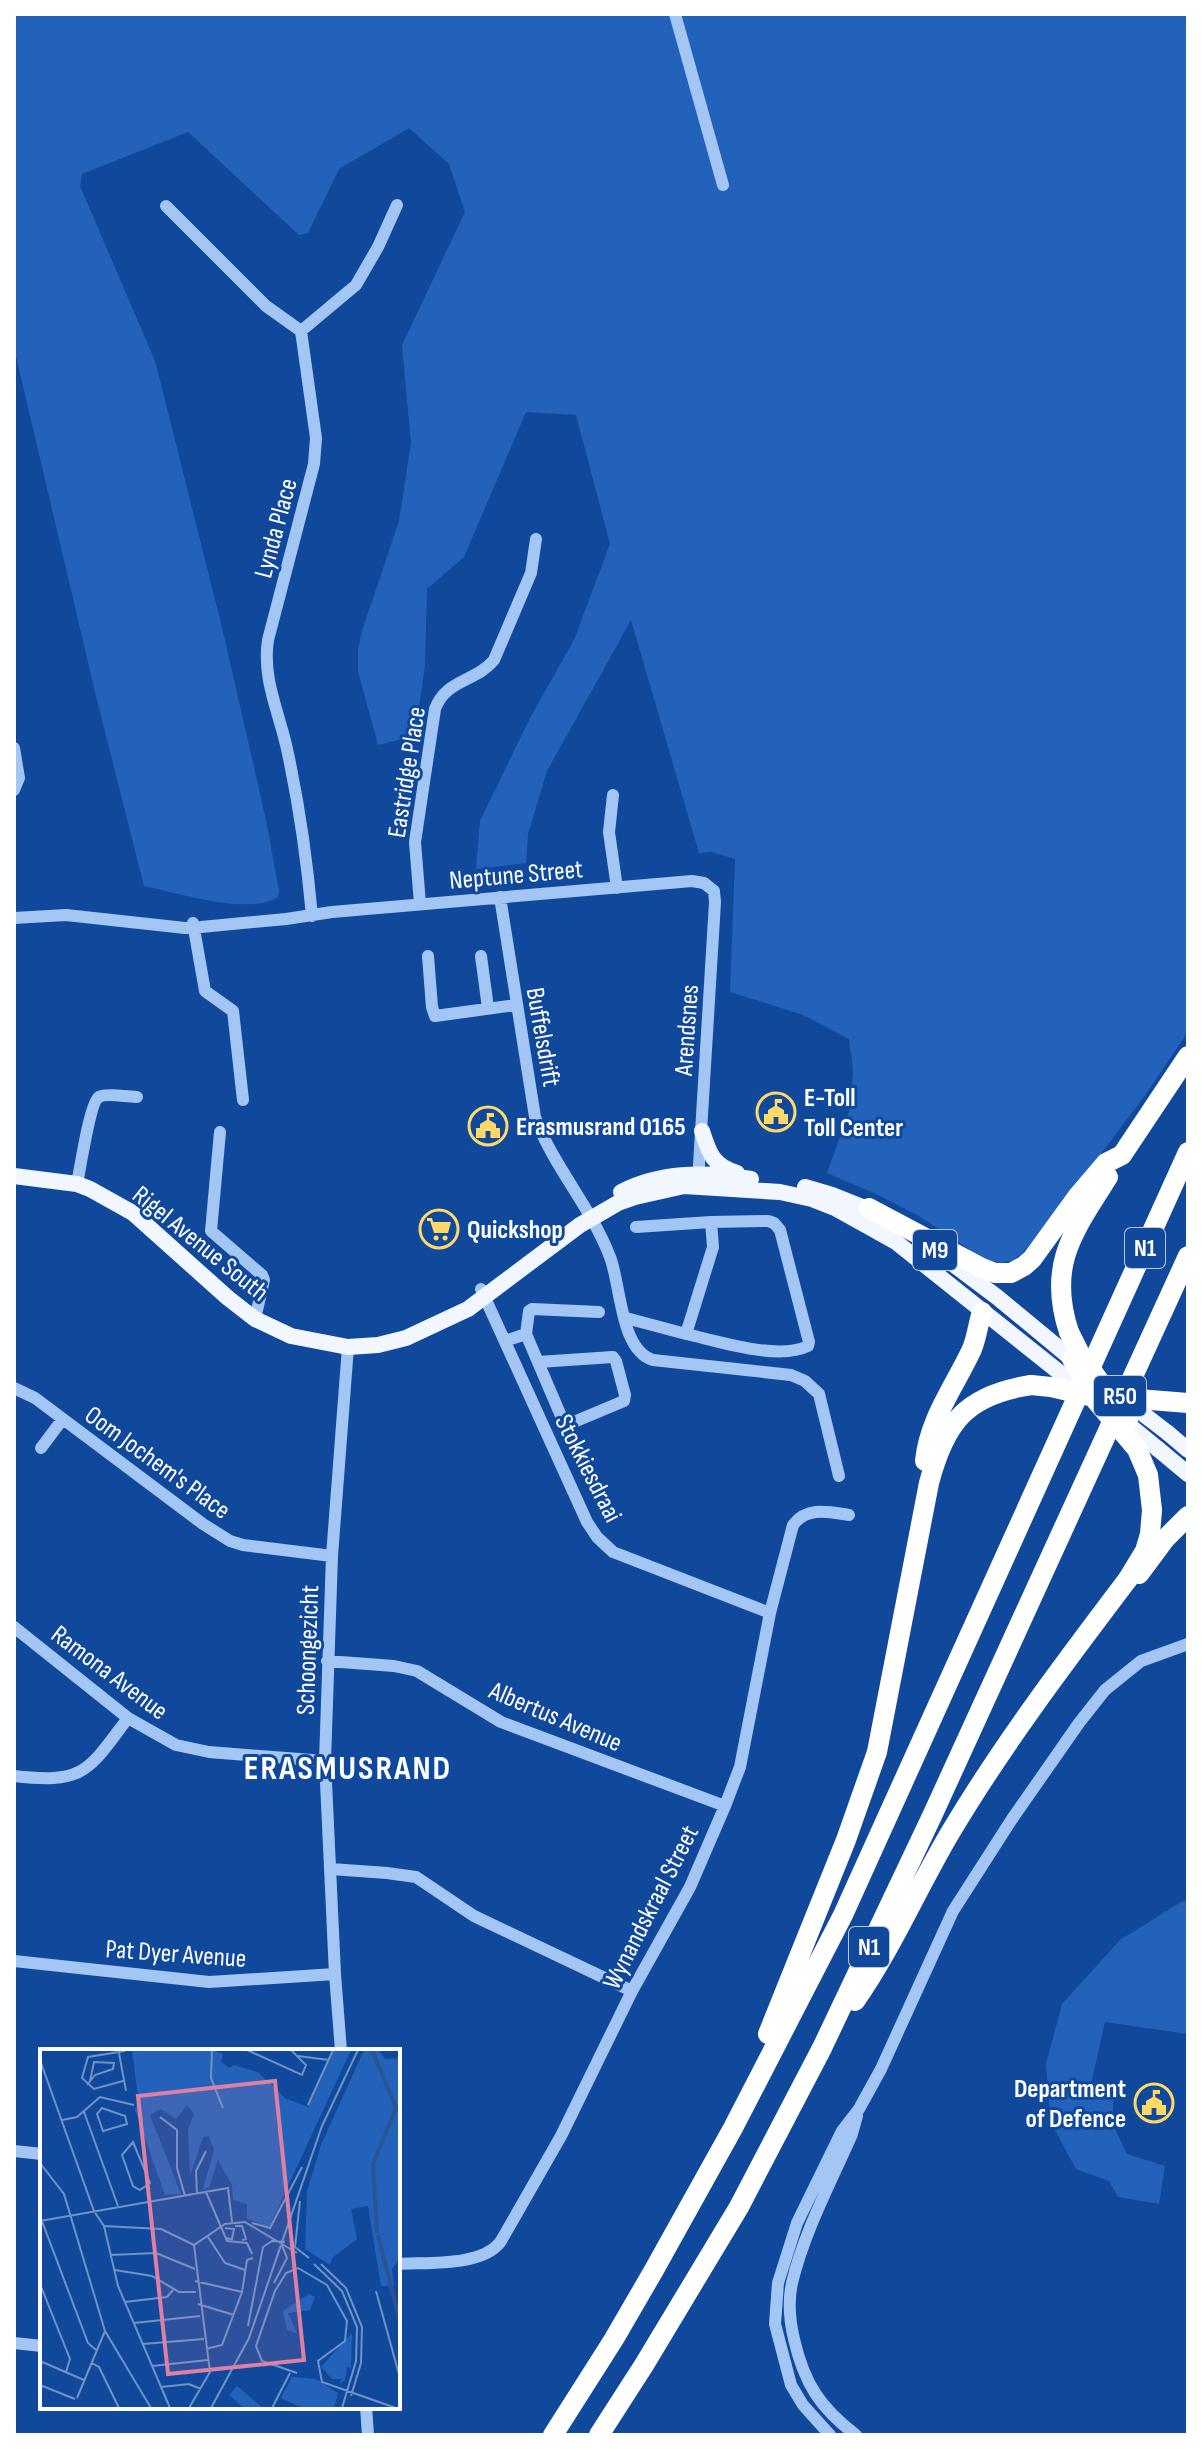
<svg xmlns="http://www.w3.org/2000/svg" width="1202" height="2449" font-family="'Sofia Sans Condensed',sans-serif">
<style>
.green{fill:#2262ba}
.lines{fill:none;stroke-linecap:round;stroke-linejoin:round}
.minor{stroke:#a4c6f5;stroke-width:12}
.major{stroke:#f2f6ff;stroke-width:16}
.highway{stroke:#fff;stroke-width:20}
.major-bridge{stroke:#f2f6ff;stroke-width:16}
.highway-bridge{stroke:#fff;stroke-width:20}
.labels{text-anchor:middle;stroke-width:6;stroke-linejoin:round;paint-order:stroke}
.shield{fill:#10499c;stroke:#b7c8e1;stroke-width:2}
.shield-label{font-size:24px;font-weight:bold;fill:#fff}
.street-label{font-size:26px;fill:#fff;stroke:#10499c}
.poi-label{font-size:26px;font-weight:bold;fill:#fff;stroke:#10499c;text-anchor:start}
.district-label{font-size:34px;font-weight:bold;letter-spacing:2px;fill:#fff;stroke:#10499c}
.inset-river{fill:none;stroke:#2a5492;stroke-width:4}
.inset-road{fill:none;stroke:#7092c4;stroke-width:2}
.view{fill:#dd80a5;fill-opacity:0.15;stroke:#dd80a5;stroke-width:4}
.inset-edge{fill:none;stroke:#fff;stroke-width:4}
</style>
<rect width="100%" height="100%" fill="#10499c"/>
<!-- green -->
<path class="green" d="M14,14H1183L1188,19V1032L1143,1098L1079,1183L1022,1254L1011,1261L999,1263L984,1259L919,1216L874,1193L827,1173L851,1106L853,1069L849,1039L803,1015L730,992L735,859L712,852L699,853L631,620L547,771L528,834L526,863L476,869L480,821L531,716L574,640L610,544L576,415L526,412L464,557L427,589L425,665L415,736L378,745L358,671V650L362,631L399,521L411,443L402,345L465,212L449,164L409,128L339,169L308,233L299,235L188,132L82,174L80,186L155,361L221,623L266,820L279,891L278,897C248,916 178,893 144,886L96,696L14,348Z
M1188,1900V2034L1105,2022L1091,2084L1114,2092L1112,2123L1127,2154L1165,2166L1159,2204L1118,2197L1109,2181L1076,2169L1051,2123L1046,2064L1062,2004L1120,1940L1181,1902Z"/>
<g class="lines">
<!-- minor -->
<path class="minor" d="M675,14L723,185
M166,206L266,306L301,331L316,438L314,464L268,640C262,679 279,712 287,749C299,804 307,860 312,916
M301,331L356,285L378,247L397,205
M14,748L19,778L14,790
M613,795L609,832L617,888
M500,897L535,1117C553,1166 591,1207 610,1257C621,1285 620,1350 653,1360L791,1375L805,1381L819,1394L839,1476
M420,904L415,842L435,709C446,679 476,682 494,660L531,573L536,539
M14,918L66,915L185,928L201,927L286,919L332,912L692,881L704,883L714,891L715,902L698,1181
M193,923L205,991L233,1011L243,1100
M428,956L432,1007L435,1016L516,1005
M481,956L488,1008
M220,1132L211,1231L262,1275L264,1280L255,1319
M77,1184C80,1170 90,1102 99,1097C104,1093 130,1097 137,1097
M481,1289L587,1522L597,1537L613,1552L770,1613
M626,1318L686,1334L713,1247L711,1222L636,1227
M526,1334L529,1311L532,1309L599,1312
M686,1334C718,1341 778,1361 808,1346L809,1342L780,1230L774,1223L768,1221L711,1222
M505,1341L526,1334L564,1423L569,1424L624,1401L625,1395L616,1361L613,1357L538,1362
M14,1388L35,1398L203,1524L230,1541L243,1545L332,1556
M41,1448L62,1420
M14,1627L128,1718L176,1745L209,1752L325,1761
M327,1661L394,1666L417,1671L501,1722L725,1806
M14,1776C85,1784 88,1771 128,1718
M331,1869L387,1873L416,1877L474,1916L632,1991
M14,1961L209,1982L335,1974
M341,2051L335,1974L325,1761L332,1556L348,1347
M14,2151L42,2154
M398,2264C427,2262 483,2267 501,2241L561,2136L632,1991L690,1887L725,1806L740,1767L770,1613L793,1525C807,1506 829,1512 849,1515
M14,2343L42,2346
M366,2407L368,2435
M830,2435L803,2405L791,2385L775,2324L778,2283L797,2223L842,2131L859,2109L881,2069L953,1911L1012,1819L1079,1723L1105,1690L1141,1661L1188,1644
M856,2435C820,2408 804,2383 794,2339C790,2322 788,2301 792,2283C804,2232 831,2182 852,2134L857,2116"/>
<!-- major -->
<path class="major" d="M702,1131C709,1153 713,1166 737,1173
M14,1176L77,1184L90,1189L133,1213L228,1298L255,1319L291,1336L348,1347L378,1345L406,1338L468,1309L580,1225L618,1203L635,1197L684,1186L780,1192L812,1199L835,1208L896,1242L1064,1376
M805,1187L832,1195L877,1213
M621,1192C662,1171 707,1172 751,1179
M937,1252L997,1297L1072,1359
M1168,1433L1188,1450
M1158,1449L1188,1474"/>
<!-- highway -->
<path class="highway" d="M869,1208L982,1268L995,1273H1011L1024,1266L1032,1259L1077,1197L1106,1163L1122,1155L1188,1056
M1069,1332C1047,1265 1073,1232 1108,1177
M1138,1399L1188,1403
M925,1461C929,1419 955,1386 972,1349C977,1337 978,1324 982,1312
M1139,1574L1165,1539L1188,1516
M855,2001C892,1948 917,1889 950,1833C1003,1744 1066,1661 1128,1579
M768,2034L846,1840L877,1752L929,1483C945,1422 966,1395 1031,1385
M553,2435L614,2339L654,2270L733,2128L843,1915L1188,1152
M599,2435L644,2365L739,2207L822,2048L932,1816L1188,1256"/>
<!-- major-bridge -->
<path class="major-bridge" d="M1064,1376L1088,1393
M1121,1397L1168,1433
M1119,1417L1158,1449"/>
<!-- highway-bridge -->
<path class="highway-bridge" d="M1069,1332L1080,1354L1128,1421
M1072,1359L1093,1397L1137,1449L1148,1475L1152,1510L1150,1534L1145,1551L1128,1579
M1031,1385L1051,1387L1098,1398
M1105,1385L1138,1399"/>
</g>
<!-- icons -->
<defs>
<symbol id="civic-ring" viewBox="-11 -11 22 22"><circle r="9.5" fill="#10499c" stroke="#ffd868" stroke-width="1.5"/><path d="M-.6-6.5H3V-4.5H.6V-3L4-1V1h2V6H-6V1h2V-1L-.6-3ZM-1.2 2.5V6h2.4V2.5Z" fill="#ffd868"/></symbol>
<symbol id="supermarket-ring" viewBox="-11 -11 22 22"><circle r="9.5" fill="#10499c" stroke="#ffd868" stroke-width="1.5"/><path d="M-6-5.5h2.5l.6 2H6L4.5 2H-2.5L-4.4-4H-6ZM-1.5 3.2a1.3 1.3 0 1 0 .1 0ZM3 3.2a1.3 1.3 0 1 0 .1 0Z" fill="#ffd868"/></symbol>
</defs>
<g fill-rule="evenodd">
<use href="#civic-ring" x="754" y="1090" width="44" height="44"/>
<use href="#civic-ring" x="466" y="1104" width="44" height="44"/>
<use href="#supermarket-ring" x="417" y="1207" width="44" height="44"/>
<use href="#civic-ring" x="1132" y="2081" width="44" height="44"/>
</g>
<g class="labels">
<!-- shield labels -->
<g class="shield">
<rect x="1125" y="1228" width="40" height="40" rx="6"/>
<rect x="913" y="1230" width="44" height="40" rx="6"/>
<rect x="1094" y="1376" width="52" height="40" rx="6"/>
<rect x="849" y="1927" width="40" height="40" rx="6"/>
</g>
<g class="shield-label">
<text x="1145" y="1256">N1</text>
<text x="935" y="1258">M9</text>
<text x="1120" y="1404">R50</text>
<text x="869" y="1955">N1</text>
</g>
<!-- street labels -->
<g class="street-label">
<text transform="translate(275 528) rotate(-75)" y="9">Lynda Place</text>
<text transform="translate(406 772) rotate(-81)" y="9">Eastridge Place</text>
<text transform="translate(516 874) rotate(-5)" y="9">Neptune Street</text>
<text transform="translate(686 1030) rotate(-86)" y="9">Arendsnes</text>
<text transform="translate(544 1037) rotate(80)" y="9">Buffelsdrift</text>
<text transform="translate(201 1243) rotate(39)" y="9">Rigel Avenue South</text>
<text transform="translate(158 1462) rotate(36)" y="9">Oom Jochem's Place</text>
<text transform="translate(589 1468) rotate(63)" y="9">Stokkiesdraai</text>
<text transform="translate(307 1650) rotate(-88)" y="9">Schoongezicht</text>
<text transform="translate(110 1672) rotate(37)" y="9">Ramona Avenue</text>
<text transform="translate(556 1716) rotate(23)" y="9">Albertus Avenue</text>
<text transform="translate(650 1907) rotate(-63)" y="9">Wynandskraal Street</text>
<text transform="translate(176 1953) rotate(4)" y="9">Pat Dyer Avenue</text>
</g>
<!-- poi labels -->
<g class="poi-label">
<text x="804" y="1106">E-Toll<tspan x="804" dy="30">Toll Center</tspan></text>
<text x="516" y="1135">Erasmusrand 0165</text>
<text x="467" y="1238">Quickshop</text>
<text x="1126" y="2097" text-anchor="end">Department<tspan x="1126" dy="30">of Defence</tspan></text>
</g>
<!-- district labels -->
<g class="district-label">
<text x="348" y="1779">ERASMUSRAND</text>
</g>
</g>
<!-- overview -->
<g transform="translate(40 2049)">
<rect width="360" height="360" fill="#10499c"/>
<path d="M92,1H171L183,5L181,13L189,19L194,16L218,23L245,49L268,58L294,1H311L229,178L207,170V155L193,151L192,136L178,111L169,139L163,140L174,101L169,87L163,88L150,127L148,81L154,65L147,56L136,70L121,60L110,66L141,145L125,146L95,61L98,48ZM324,1H339L345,10L360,9V209L352,220L354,237H341L328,157L311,160L317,190L292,209L290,216L265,200L267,142L281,96ZM269,245L275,248L270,261L248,264L257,284L247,281L243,262ZM312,284L311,319L307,318L305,331L299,335L302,330H292L281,318ZM252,328L276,330L298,344L294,359H262L241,349ZM197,337L223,359H204L189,346Z" fill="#2262ba"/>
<path class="inset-river" d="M332,1L356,59L333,115L337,184M338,186L360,273"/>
<path class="inset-road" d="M172,1L171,29L183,59M207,1L262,26L266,16L251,1M79,4L86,42M258,7L289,11M0,11L54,162L64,177L121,180L154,196L185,175L205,173L257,204M83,32L54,40L42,29L48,8L85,2M47,36L55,26L73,20L74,14L54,13L50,32M268,56L293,1M62,59L85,67L87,75L63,82L57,65ZM44,63L78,157M120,68L137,81V119L145,147M22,71L37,68L60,48L94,56M93,93L110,134L100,141L93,137L82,106ZM0,114L24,145L65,282L111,359M166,143L187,192L207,194L212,205M157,145L156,122L166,102M260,152L255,198L269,209M0,167L48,294L56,301M0,172L188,139L192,173M212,174L230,179L262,118M64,177L78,237L130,359M195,177H202L206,190L202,191M185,179L194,180L192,190L186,189M168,188L185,214L205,221M70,206L116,204L155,220M274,215L302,242L317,278L316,312L302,359M281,215L306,239L322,278L321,314L311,347M75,221L112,227L139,243H156M155,232L202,243M234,234L247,209L241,194M0,235L30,310L26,323M336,242L360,329M85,253L127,248L133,241M158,255L194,266M94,274L160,267M208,277L223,198L232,192L245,193M103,295L164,290M166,300L182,296L202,243L207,211L213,209M0,312L44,331M52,314L59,318L79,359M112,317L168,311M257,324L222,312L216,297L235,242L246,224L258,219L287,236L307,272L305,292L278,312L282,333L356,359M0,336L35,350M121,338L149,335L161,340M37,349L65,282M149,359L170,323L154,196M171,359L209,289L282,77L318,1M232,359L250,324"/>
<path class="view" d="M235,32L264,311L128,325L98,47Z"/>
<rect width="360" height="360" class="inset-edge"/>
</g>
<!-- border -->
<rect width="1202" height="2449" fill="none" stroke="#ffffff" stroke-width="32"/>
</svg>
